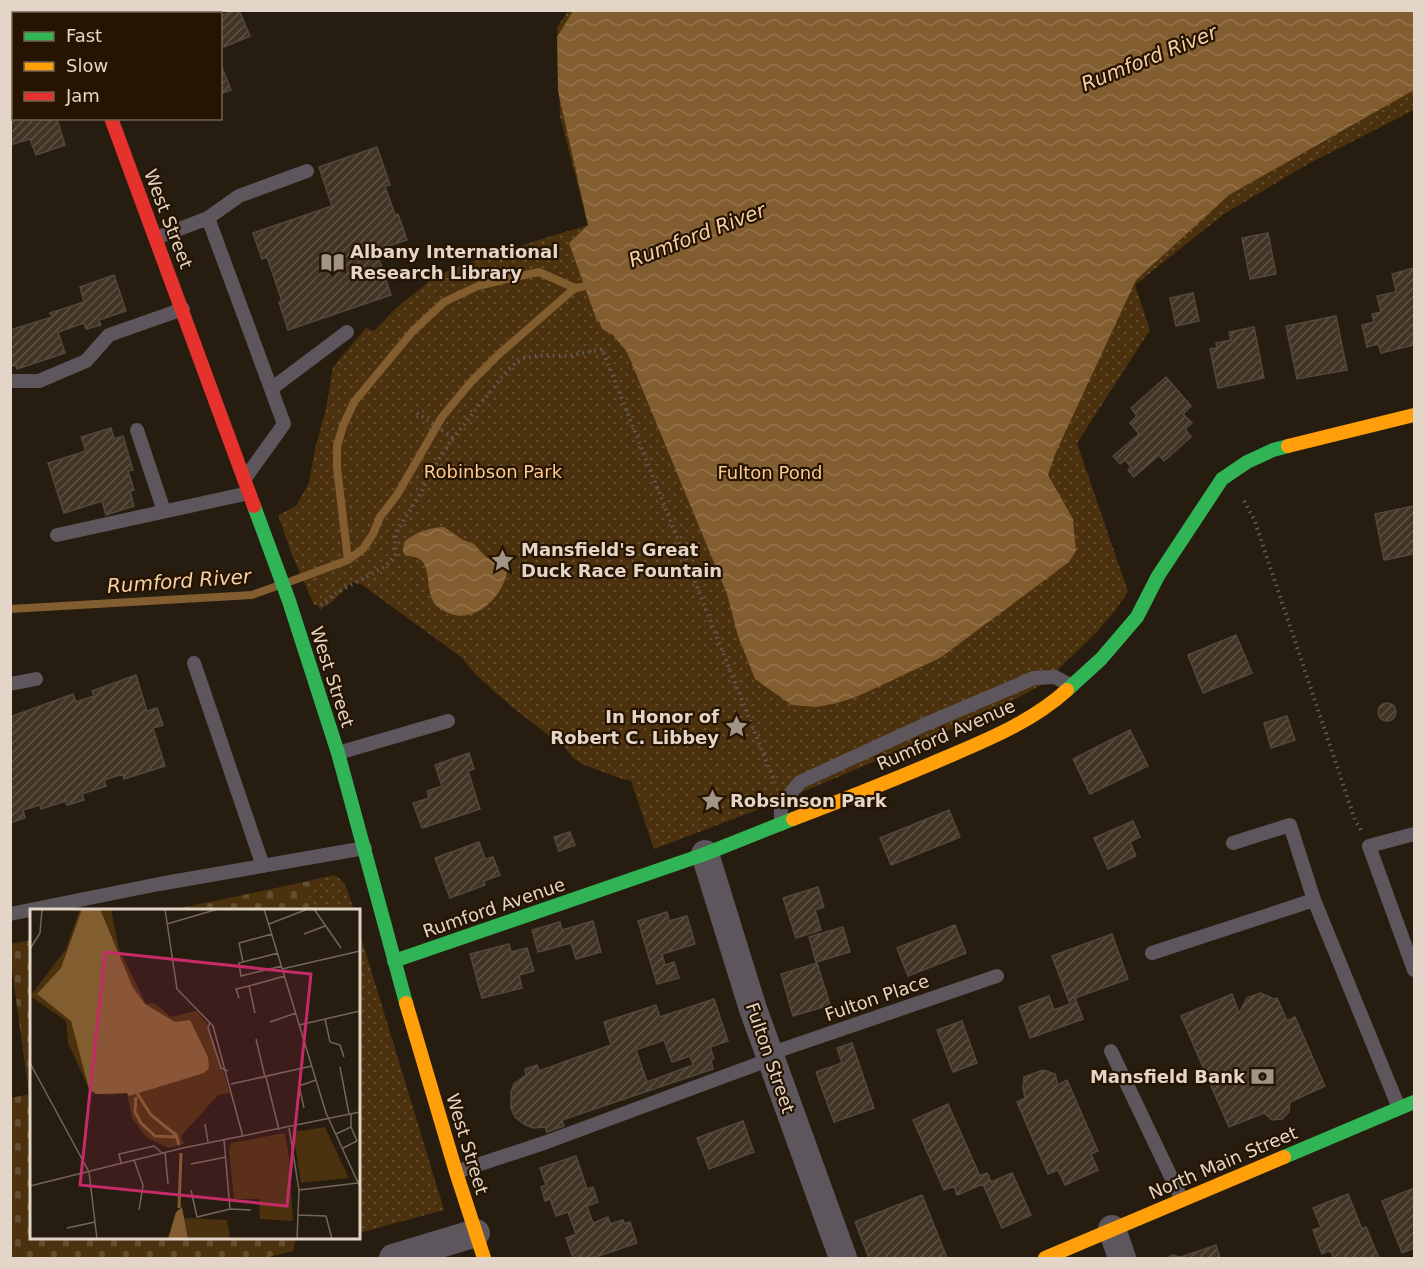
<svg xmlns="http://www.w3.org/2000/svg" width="1425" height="1269" font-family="'DejaVu Sans',sans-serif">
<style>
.cemetery{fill:url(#cemetery-stones)}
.park{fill:url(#park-dots)}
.water{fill:url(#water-waves)}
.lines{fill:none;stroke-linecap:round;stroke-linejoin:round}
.stream{stroke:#825d2f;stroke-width:8}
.building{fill:url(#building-hatch);stroke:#51483d;stroke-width:1.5;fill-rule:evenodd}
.path{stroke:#625c5e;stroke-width:4;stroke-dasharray:1.5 4.5;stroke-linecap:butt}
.lane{stroke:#5d575d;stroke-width:14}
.street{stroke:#5d575d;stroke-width:28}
.fast{stroke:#30b455;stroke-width:14}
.slow{stroke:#ff9f0a;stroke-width:14}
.jam{stroke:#e5322d;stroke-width:14}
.labels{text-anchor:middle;stroke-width:4.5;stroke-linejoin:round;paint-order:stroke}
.street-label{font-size:18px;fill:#e3d6c8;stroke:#261400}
.poi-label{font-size:18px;font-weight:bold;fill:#e3d6c8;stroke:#261400;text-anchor:start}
.park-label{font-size:18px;fill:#fcca93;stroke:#261400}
.water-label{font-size:20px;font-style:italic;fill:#f6d1a8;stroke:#261400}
.inset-river{fill:none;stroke:#825d2f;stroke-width:3}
.inset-road{fill:none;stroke:#726659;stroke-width:1.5}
.view{fill:#c52b66;fill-opacity:0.15;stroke:#c52b66;stroke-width:3}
.inset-edge{fill:none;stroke:#e3d6c8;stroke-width:3}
</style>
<defs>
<pattern id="cemetery-stones" width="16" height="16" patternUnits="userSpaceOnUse" patternTransform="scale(1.5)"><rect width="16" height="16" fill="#4b310e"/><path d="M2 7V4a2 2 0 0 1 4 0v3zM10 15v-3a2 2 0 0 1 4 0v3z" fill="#654e30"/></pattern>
<pattern id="park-dots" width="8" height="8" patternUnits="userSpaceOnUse" patternTransform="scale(1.5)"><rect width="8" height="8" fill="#4b310e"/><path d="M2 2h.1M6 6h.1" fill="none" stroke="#654e30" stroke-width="1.8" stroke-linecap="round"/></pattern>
<pattern id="water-waves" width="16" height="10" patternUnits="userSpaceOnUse" patternTransform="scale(1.5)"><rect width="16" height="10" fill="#825d2f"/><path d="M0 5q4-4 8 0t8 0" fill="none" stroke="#94744c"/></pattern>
<pattern id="building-hatch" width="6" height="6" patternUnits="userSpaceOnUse" patternTransform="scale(1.5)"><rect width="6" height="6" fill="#413425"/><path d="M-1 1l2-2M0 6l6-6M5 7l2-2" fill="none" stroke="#5c5143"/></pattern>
</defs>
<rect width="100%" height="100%" fill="#261c0f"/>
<!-- cemetery -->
<path class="cemetery" d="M309,881V910H171Z
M31,940L32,1238H296L293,1251L265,1258H11V1098L29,1094L11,963L10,944Z"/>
<!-- park -->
<path class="park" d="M568,11H1414V110L1308,164L1224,214L1135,285L1150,330L1077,443L1128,592L1114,612L1095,634L1046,681L1036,688L987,714L788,798L654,849L631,781L622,779L582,764L573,758L562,744L548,735L512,707L476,675L461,657L361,584L352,582L332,602L320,609L318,605H314L292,555L278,515L296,506L309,483L315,449L326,409L333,367L366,328L374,331L396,308L437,275L503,251L588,225L560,116L557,27Z
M334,875C348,882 349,897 354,910H309V881Z
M358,927L444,1210L359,1233H358Z"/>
<!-- water -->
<path class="water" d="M573,11H1414V90L1229,195L1136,280L1056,452L1048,475L1073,519L1076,551L1069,562L940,658L856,697L837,703L816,707L792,705L755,679L738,636L727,594L627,352L613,335L602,329L599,321H597L569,243L588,225L558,91L557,37Z
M444,527L463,540L474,544L485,556L497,561L507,573C500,603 466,631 437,606C421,591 438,555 406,556L403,552L404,542C416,532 429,528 444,527Z"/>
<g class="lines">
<!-- stream -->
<path class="stream" d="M348,560L337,468V446L343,426L354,402L412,332L444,302L478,286L506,279L539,272L575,288
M289,582L348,560L363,549L373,534L380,517L397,495L442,417L470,383L499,354L575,288L593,285
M10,609L252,595L277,586"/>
</g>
<!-- building -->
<path class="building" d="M234,10H239L250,36L224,47L220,39V16Z
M220,62L231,90L220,94Z
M14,108V118H59L57,119L65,145L36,155L30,139L10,145V109Z
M377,147L390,185L385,186L395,215L398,214L407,240L376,250L391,295L288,330L279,302L282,301L267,257L262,259L253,233L332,206L319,167Z
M1268,233L1276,274L1250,279L1242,238Z
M1414,268V345L1381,353L1378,344L1367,347L1362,325L1374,322L1372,314L1381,312L1377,296L1396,292L1392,274Z
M114,275L126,311L99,320L101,325L86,329L84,323L58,332L65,353L17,369L16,365L10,367V330L52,317L50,313L84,302L80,287Z
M1193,293L1199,321L1176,326L1170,298Z
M1336,316L1347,370L1297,379L1286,326Z
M1254,327L1264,378L1218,388L1210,349L1217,348L1216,343L1231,340L1229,332Z
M1166,377L1191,406L1183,414L1192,423L1185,429L1191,437L1164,461L1159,455L1134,477L1128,470L1131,467L1125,460L1120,464L1113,456L1139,434L1130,423L1137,416L1131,408Z
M111,428L114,439L123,436L133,470L128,471L134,490L130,491L134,506L106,515L102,501L64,513L48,463L86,451L81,437Z
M1414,506V554L1384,560L1375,514Z
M1236,635L1252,673L1203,693L1188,655Z
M136,675L147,711L157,708L163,725L153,728L165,766L124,779L123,774L104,780L106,786L82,794L84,800L67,805L66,801L41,809L40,805L23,810L25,818L10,823V727H13L10,717L73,694L76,702L94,696L92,691Z
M1378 712a9 9 0 1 1 18 0a9 9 0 1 1-18 0Z
M1287,716L1295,740L1271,748L1264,723Z
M1130,730L1148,766L1090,794L1073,759Z
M469,753L474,769L468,771L480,809L422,828L413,803L429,798L427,791L442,786L435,765Z
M949,810L960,837L891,865L880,838Z
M1133,821L1140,837L1130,842L1136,856L1108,869L1094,838Z
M570,832L575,845L559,851L554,837Z
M479,842L485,859L493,857L500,875L484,881L485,885L450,898L435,858Z
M818,887L824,907L815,910L821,930L796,938L783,898Z
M667,912L669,921L687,916L695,944L662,954L665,965L674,962L679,978L657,984L638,921Z
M593,921L601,952L576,959L571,943L538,952L532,930L560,922L562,930Z
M955,925L966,953L908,976L897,948Z
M843,927L850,952L816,962L809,937Z
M1112,934L1128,979L1075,998L1083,1019L1030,1038L1019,1007L1049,996L1054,1010L1070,1004L1052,956Z
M509,944L511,952L527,948L534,971L519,975L522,988L482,998L470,954Z
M817,963L830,1005L793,1016L781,974Z
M1260,993L1274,999L1277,998L1287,1021L1295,1017L1325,1086L1290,1102L1289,1112L1282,1119L1272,1120L1264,1113L1229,1127L1181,1016L1232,994L1239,1013L1247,998Z
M714,999L728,1041L710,1047L714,1059L711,1060L713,1069L562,1120L564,1126L547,1132L545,1127L533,1128L524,1124L515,1117L511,1108V1092L514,1084L526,1075L525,1069L537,1065L539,1071L611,1045L604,1022L656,1005L660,1017ZM664,1040L672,1062L690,1056L693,1065L647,1082L636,1050Z
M962,1021L977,1063L953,1072L937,1030Z
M852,1043L874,1108L834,1122L816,1072L842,1063L837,1048Z
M1043,1070L1055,1074L1058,1085L1067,1080L1098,1151L1091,1154L1098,1170L1065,1185L1058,1170L1048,1174L1017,1102L1025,1098L1023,1088L1024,1077Z
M948,1104L980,1176L987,1173L991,1182L1012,1173L1031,1215L1002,1228L983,1184L957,1195L954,1186L944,1190L913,1120Z
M743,1121L754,1152L709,1169L697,1138Z
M576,1156L587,1189L593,1187L598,1202L587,1206L593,1223L608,1217L610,1224L623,1220L625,1224L630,1222L637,1243L593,1258H573L566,1238L576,1234L568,1212L556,1216L550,1199L545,1201L541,1187L546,1185L540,1168Z
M1414,1188V1248L1402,1253L1382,1201Z
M1348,1194L1362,1229L1366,1227L1379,1258H1334L1330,1250L1322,1254L1313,1230L1321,1227L1313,1208Z
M922,1195L947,1258H869L855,1222Z
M1216,1245L1220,1258H1168L1172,1255L1181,1257Z"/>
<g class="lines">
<!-- path -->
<path class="path" d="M417,413L453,438
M1244,501L1254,519L1355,820L1361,830
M321,605L333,595L386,566L395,555V539L397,531L419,496L439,459L453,438L506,372L520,359L544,355L569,356L602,349L775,783"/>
<!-- lane -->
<path class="lane" d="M208,218L239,196L307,171
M156,238L208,218L284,424L246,477
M10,381H39L86,361L109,335L183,309
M271,389L347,332
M137,430L164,511
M57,535L249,493
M194,663L263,866
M10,684L36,679
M338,753L448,721
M781,824V805L800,782L926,724L1034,678L1055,677L1072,686
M1414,834L1369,846L1414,970
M1233,843L1290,825L1314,900
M10,914L159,884L365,848
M1152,953L1314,900L1399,1108
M1111,1051L1182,1200
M769,1054L997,976
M456,1172L544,1143L771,1059"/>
<!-- street -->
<path class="street" d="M135,14L140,10
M10,61L14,60
M705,854L753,1009L843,1258
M1112,1229L1122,1258
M393,1258L476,1233"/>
<!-- fast -->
<path class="fast" d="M71,10L72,14
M254,506L289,601L338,753L406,1003
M1067,690L1101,659L1137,617L1158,576L1222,479L1247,462L1273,450L1288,446
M394,961L705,854L793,819
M1284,1157L1414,1102"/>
<!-- slow -->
<path class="slow" d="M1288,446L1414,415
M793,819C845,799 896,779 947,757C989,739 1033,721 1067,690
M406,1003L456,1172L484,1258
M1045,1258L1284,1157"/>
<!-- jam -->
<path class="jam" d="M111,118L254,506"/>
</g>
<!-- icons -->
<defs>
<symbol id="library-bare" viewBox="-9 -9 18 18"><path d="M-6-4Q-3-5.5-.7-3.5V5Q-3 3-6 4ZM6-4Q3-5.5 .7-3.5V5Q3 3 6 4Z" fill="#a19587" stroke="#261400" stroke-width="2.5" paint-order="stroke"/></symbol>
<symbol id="sight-bare" viewBox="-9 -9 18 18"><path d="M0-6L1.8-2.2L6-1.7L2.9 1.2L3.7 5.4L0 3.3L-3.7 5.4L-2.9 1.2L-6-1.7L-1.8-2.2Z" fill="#a19587" stroke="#261400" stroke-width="2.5" paint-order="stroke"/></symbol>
<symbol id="bank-bare" viewBox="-9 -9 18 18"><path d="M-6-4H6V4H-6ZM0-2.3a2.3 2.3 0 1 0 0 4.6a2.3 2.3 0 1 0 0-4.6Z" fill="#a19587" stroke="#261400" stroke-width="2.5" paint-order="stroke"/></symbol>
</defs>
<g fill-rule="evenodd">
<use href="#library-bare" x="316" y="246" width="33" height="33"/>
<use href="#sight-bare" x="486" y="544" width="33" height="33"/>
<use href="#sight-bare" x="720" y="710" width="33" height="33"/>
<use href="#sight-bare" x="696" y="784" width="33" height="33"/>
<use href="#bank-bare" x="1246" y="1060" width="33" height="33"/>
</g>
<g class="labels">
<!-- street labels -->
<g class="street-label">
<text transform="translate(168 219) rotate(69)" y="6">West Street</text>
<text transform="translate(332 677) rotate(72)" y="6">West Street</text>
<text transform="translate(946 735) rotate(-24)" y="6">Rumford Avenue</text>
<text transform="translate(494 908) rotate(-19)" y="6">Rumford Avenue</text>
<text transform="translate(877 998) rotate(-19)" y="6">Fulton Place</text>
<text transform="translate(770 1058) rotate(71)" y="6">Fulton Street</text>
<text transform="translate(467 1144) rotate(73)" y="6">West Street</text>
<text transform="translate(1223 1163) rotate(-23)" y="6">North Main Street</text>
</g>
<!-- poi labels -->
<g class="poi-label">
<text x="350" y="258">Albany International<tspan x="350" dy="21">Research Library</tspan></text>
<text x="521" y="556">Mansfield's Great<tspan x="521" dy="21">Duck Race Fountain</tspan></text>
<text x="719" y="723" text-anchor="end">In Honor of<tspan x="719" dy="21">Robert C. Libbey</tspan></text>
<text x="730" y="807">Robsinson Park</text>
<text x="1245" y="1083" text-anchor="end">Mansfield Bank</text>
</g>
<!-- park labels -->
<g class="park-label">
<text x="493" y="478">Robinbson Park</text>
<text x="770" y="479">Fulton Pond</text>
</g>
<!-- water labels -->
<g class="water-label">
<text transform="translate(1149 58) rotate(-22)" y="7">Rumford River</text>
<text transform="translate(697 235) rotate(-21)" y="7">Rumford River</text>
<text transform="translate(179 581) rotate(-4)" y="7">Rumford River</text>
</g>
</g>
<!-- overview -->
<g transform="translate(30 909)">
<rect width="330" height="330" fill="#261c0f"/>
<path d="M199,240L259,249L263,312L230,310L229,290H204Z" fill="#4b310e"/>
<path d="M50,0H81L89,40L116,95L124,94L141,108L166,102L179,117L200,184L188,186L151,227L154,235L139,239L116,228L102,209L97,184L79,186L60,182L38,134L36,112L0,87L36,40ZM295,218L319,269L271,274L263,223ZM255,224L259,249L199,240L201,234ZM154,309L197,311L200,330H158Z" fill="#4b310e"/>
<path d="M52,0H70L103,79L115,95L145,113L160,111L178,148L179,159L174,164L99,187L97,184L66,185L59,180L41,112L7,85L31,59ZM152,298L158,330H138L146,303Z" fill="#825d2f"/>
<path class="inset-river" d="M107,184L121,206L146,226L149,236M106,188L105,203L111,214L125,227L147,228M149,299L151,244"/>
<path class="inset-road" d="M135,0L147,80L183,117L213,228M234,0L296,204L330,278M284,0L311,39M137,15L188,0M239,15L278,0M274,25L295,17M0,40L10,24L12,0M248,44L209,54L211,67L252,57M213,53L209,34L242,25M252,60L330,42M209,89L206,80L219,77M225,104L219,77L255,67M295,110L300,133L310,136L314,148M180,113L178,119L191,159L198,162M240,113L266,104M269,116L330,102M226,130L235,168M0,154L59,263L67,330M310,158L319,205M236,168L249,221M201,175L282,157M274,199L269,177L286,171M175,215L178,233M259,219L269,281L267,330M306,225L321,218V205M194,231L200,300L221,301M313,239L327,232L321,218M135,243L138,275M104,251L113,276L109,301M91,254L89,245L124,237L132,244M161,255L196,248M0,277L153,239L330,203M161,281L167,308L200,300M269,281L328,274M268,306L296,307L302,330M37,319L65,313"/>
<path class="view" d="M75,43L281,65L257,297L50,276Z"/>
<rect width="330" height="330" class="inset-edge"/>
</g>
<!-- border -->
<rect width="1425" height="1269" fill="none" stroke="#e3d6c8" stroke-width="24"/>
<!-- legend -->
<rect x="12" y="12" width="210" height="108" fill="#261400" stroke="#726250" stroke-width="1.5"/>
<rect x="24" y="32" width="30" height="9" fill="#30b455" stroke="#726250" stroke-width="1.5"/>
<text x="66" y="42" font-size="18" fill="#e3d6c8">Fast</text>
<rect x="24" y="62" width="30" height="9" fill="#ff9f0a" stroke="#726250" stroke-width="1.5"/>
<text x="66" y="72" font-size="18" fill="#e3d6c8">Slow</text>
<rect x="24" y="92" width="30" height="9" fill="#e5322d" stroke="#726250" stroke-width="1.5"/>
<text x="66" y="102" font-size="18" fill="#e3d6c8">Jam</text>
</svg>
